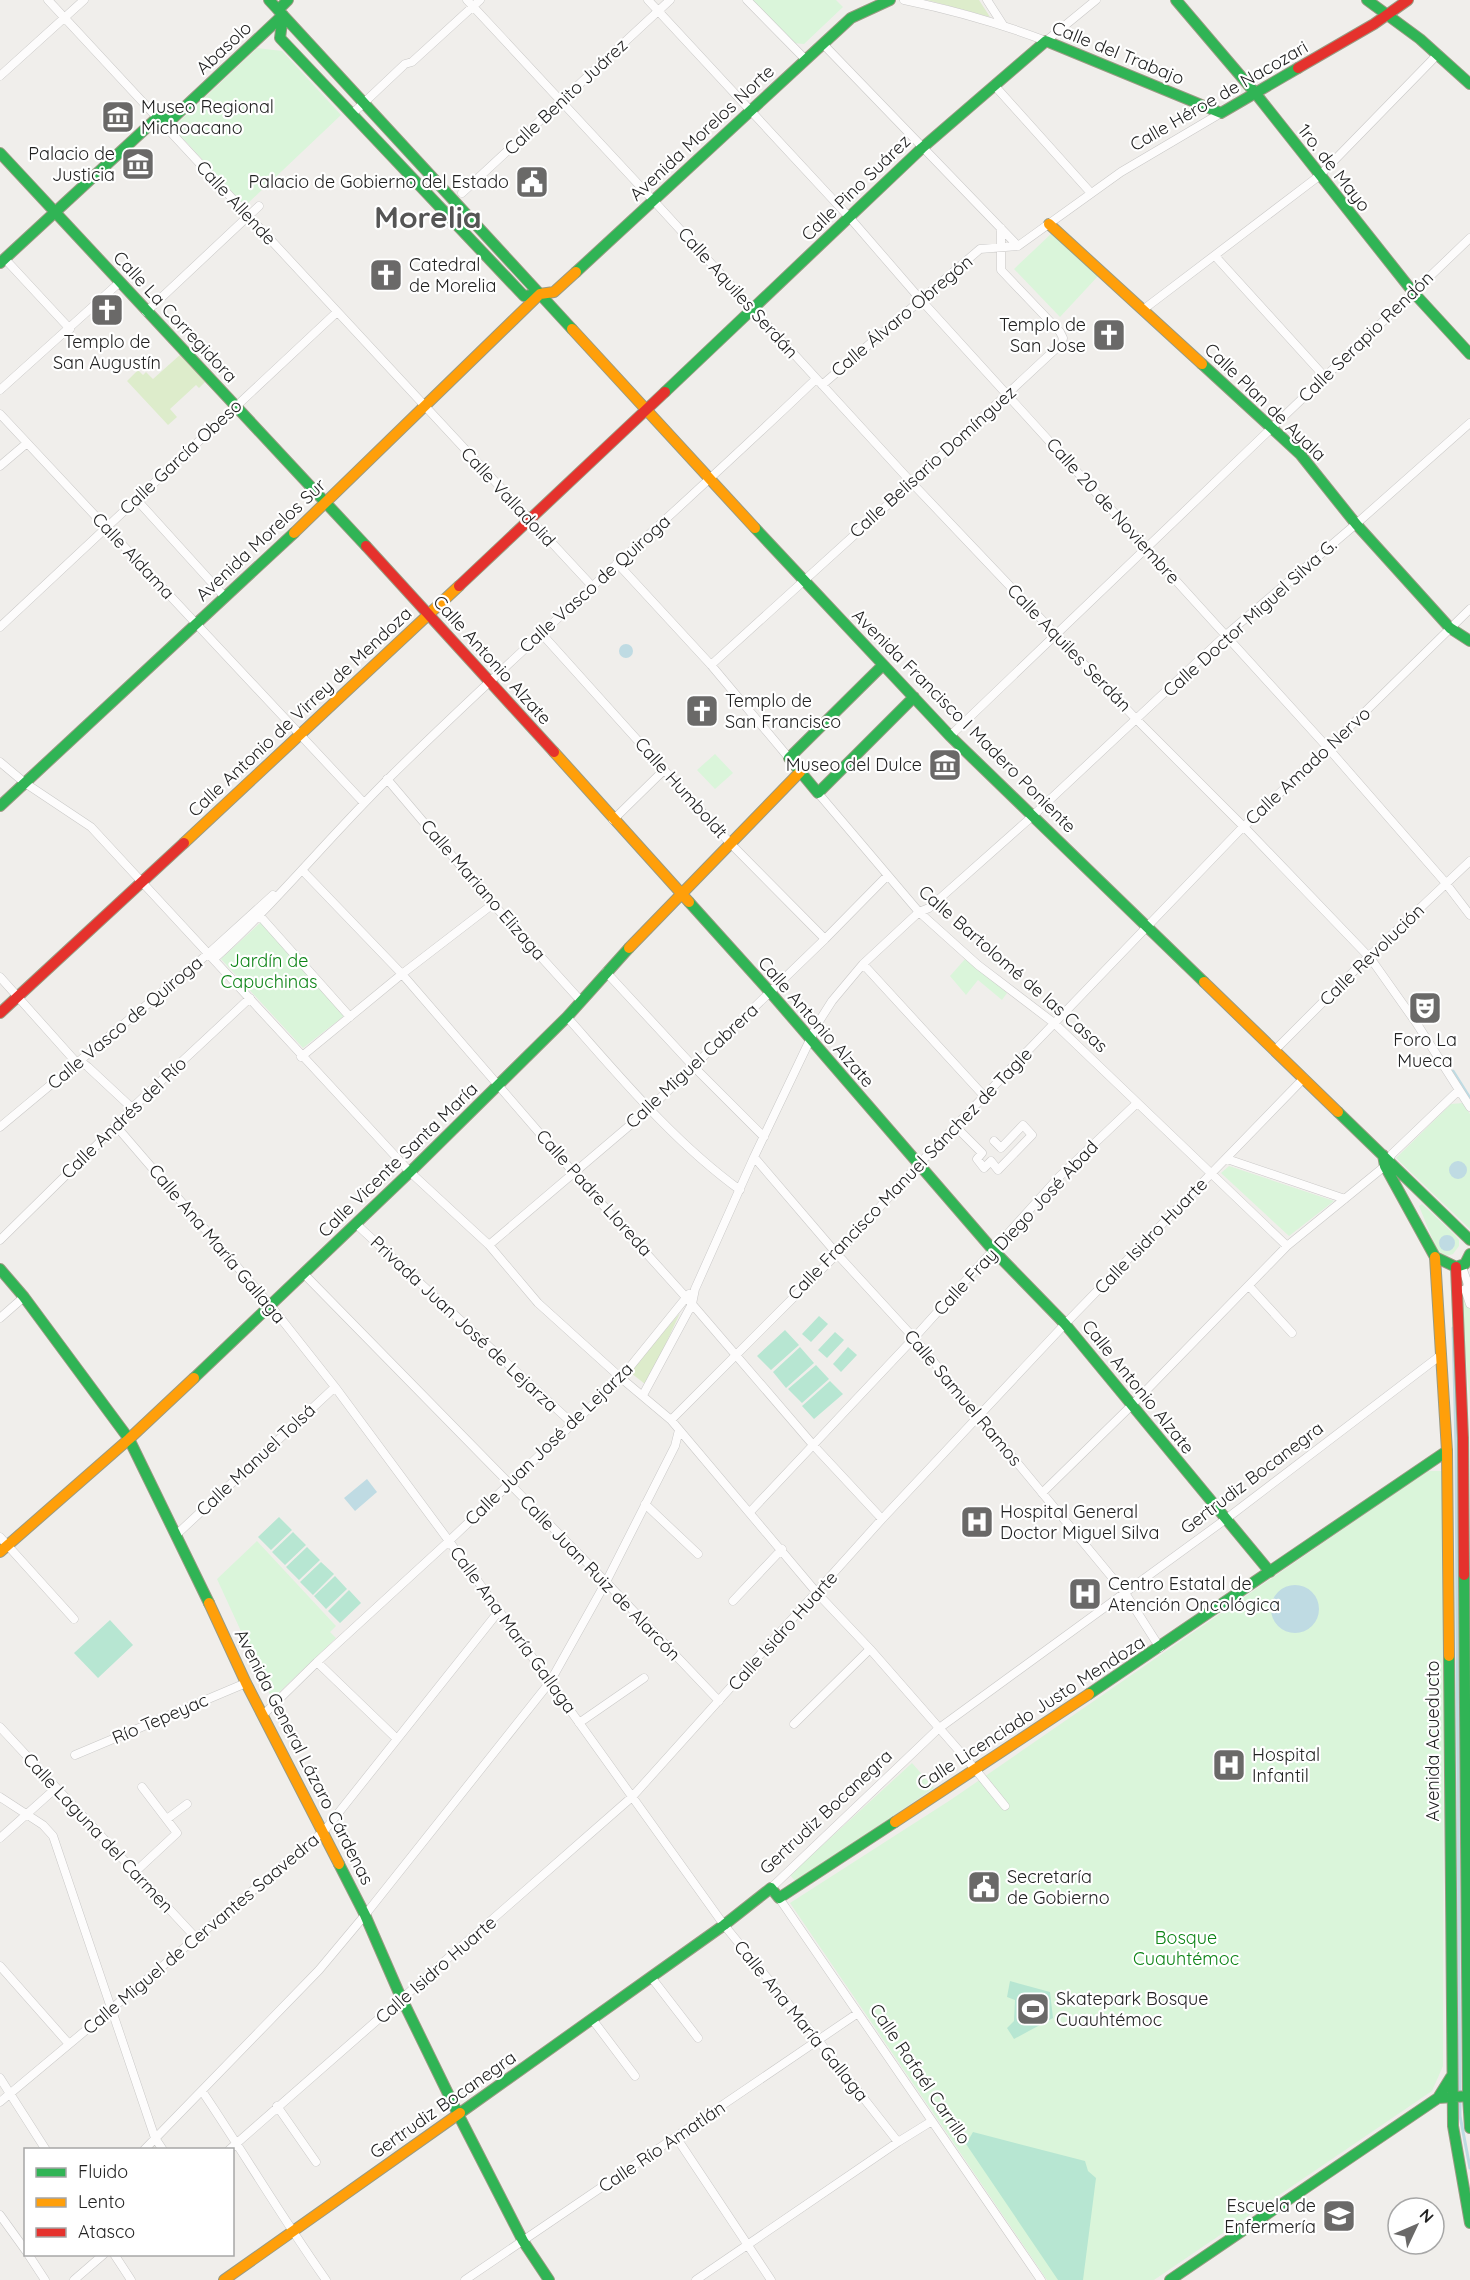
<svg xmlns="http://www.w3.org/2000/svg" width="1470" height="2280" font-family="Quicksand,sans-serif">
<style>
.grass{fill:#ddeccb}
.park{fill:#daf5da;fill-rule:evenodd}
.pitch{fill:#b7e6d2}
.water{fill:#bfdbe3}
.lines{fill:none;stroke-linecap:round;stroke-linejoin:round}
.stream{stroke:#bfdbe3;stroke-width:3}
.street-casing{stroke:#c9c8c7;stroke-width:9}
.fast-casing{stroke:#999a82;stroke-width:12}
.slow-casing{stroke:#999a82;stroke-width:12}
.jam-casing{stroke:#999a82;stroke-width:12}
.street{stroke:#fdfcfc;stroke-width:8}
.fast{stroke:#30b455;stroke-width:10}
.slow{stroke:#ff9f0a;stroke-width:10}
.jam{stroke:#e5322d;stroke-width:10}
.labels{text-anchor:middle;stroke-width:4.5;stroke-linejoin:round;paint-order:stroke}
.street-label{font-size:18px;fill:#222;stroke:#fff}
.poi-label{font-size:18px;fill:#222;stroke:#fff;text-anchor:start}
.park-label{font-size:18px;fill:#0c8416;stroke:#fff}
.town-label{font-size:30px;font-weight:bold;fill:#555;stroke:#fff}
</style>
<rect width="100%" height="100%" fill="#f0eeeb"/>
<!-- grass -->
<path class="grass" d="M927,0H979L990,17Z
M181,354L206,381L199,388L196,385L170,409L177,417L168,425L127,381L138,370L143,375L146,372L153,379Z
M680,1313L648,1382L645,1384L631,1373V1369Z"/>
<!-- park -->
<path class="park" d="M752,0H836L843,7L804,44L793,43Z
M257,48L282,51L341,115L245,206L178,133V123Z
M1053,232L1099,275L1060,317L1014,269Z
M715,754L733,773L715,789L697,770Z
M261,922L344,1016L303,1048L221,959Z
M966,958L1007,993L1002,1000L978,980L966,995L950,976Z
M1463,1103L1470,1114V1229L1396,1158L1451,1104Z
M1229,1166L1334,1201L1289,1236L1221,1173Z
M1422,1204L1455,1235L1459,1240V1246L1453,1254L1446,1256L1437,1250L1419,1206ZM1452,1237L1455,1243L1453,1249L1443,1250L1439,1243Z
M1465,1298L1470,1299V1403L1461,1303Z
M1427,1471H1444L1443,2066L1432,2091L1154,2280H1047L790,1903L952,1799Z
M257,1541L336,1626L330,1632L336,1638L272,1699L217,1579Z
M912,1763L934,1788L796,1882L790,1875Z"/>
<!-- pitch -->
<path class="pitch" d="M819,1316L828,1324L811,1342L802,1334Z
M785,1330L799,1345L771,1370L757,1356Z
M835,1332L844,1340L827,1358L818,1350Z
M800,1347L814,1363L786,1388L773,1372Z
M848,1347L857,1355L841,1372L833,1364Z
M816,1365L829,1379L802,1403L788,1389Z
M830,1381L843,1394L814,1419L802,1406Z
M279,1517L292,1530L271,1550L258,1537Z
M293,1532L306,1545L285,1565L272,1552Z
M307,1547L320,1560L299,1580L286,1567Z
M321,1562L334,1574L313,1595L300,1582Z
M335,1576L347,1589L326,1609L314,1596Z
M349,1590L361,1603L340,1623L328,1611Z
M110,1620L133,1645L98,1678L74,1653Z
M1010,1981L1050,1992L1053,2018L1014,2039L1007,2028L1014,2021L1015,2000L1007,1997Z
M973,2132L1085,2161L1088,2171L1096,2178L1083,2280H1058L966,2144Z"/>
<!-- water -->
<path class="water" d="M619 651a7 7 0 1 1 14 0a7 7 0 1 1-14 0Z
M1449 1170a9 9 0 1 1 18 0a9 9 0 1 1-18 0Z
M1439 1243a8 8 0 1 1 16 0a8 8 0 1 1-16 0Z
M367,1479L377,1492L355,1511L344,1498Z
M1271 1609a24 24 0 1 1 48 0a24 24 0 1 1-48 0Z"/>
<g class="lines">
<!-- stream -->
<path class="stream" d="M1453,1071L1470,1098
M1453,1328L1456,1446L1460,2116L1470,2168"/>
<defs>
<path id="street" d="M48,0L592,586
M467,0L653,200L912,483L1137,720L1249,832L1371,959L1417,1024L1470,1107
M648,0L850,218L921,300L1328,748L1444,881L1470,915
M747,0L806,60
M904,0C953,10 999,23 1046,41L1096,0
M987,0L1003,25
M823,44L1018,246
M0,76L84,0
M994,85L1091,193
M352,114L405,64L412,62L480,0
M462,193L670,0
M1215,256L1324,376
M5,259L70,329
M1144,309L1319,176L1438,54
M146,312L259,206
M822,385L980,249L1018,246L1121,172L1221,113
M0,390L120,282
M0,414L364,803
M0,466L27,443
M136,499L224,596
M617,563L711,665L789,758
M0,627L337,312
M541,633L730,843L825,939
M711,665L904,490L1062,343L1063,338L1060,332L1001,270V228
M950,736L1470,238
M0,762L25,783L91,827L410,1172L489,1245L538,1303L621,1378L671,1420L817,1593L870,1649L975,1769L1005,1806
M387,779L493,904L580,1000
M818,793L919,912L978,965L1054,1023L1287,1246
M613,820L664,770
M302,870L402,974L574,1173L692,1304L814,1446L882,1519
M260,916L350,1017
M214,959C276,903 328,838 388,779C527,642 675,514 816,379
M863,964L985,1097
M606,972L693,1066L764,1137
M0,977L76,1062L83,1063L88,1067L132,1108
M567,1017C621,1078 674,1142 740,1190
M1275,1050L1362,963L1470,861
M301,1057L402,974L493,904
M116,1126L271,1306L335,1387L449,1541L724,1925L818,2040L898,2142
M0,1127L209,953L273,895
M956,1127L982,1153L977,1159L984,1168L991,1161L998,1170L1032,1135L1023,1125L1001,1148L994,1141
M754,1157L837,1254L914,1338L1125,1593L1160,1648
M1227,1159L1345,1199
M356,1224L572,1423
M0,1240L116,1126L132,1108L250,998
M489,1245L649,1109L825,939L887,876
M1462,1267L1470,1290
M304,1274L606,1582L719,1701
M1249,1286L1292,1333
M1465,1289L1470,1304
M0,1318L24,1297
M643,1395L692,1304L695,1289L754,1157L818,1023L832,1001L863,964L919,912L929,908L1027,821L1226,635L1356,524L1470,423
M671,1420L837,1254L918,1165L1239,831L1328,748L1470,609
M1042,1493L1131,1406L1287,1246L1385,1166L1392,1154L1459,1090
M645,1504L698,1554
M750,1512L914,1338L1059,1177L1136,1104
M177,1534L335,1387
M0,1537L74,1619
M733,1601L782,1549
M317,1662L397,1739
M263,1715L317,1662L449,1541L621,1378L689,1294
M579,1723L644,1678
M794,1724L870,1649
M0,1727L197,1939
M75,1755L246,1683
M0,1797L43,1825L53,1836L155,2138L163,2150
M167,1819L187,1804
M0,1838L56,1788
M134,1873L177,1833L142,1787
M771,1888L938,1729L1226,1519L1441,1355
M779,1898L1041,2280
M0,1966L69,2044
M651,1977L698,2038
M592,2019L635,2076
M0,2078L46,2150
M202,2091C244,2153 282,2218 326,2280
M0,2102L324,1831L499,1611
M277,2106L316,2162
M676,2137L771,2280
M144,2150L319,1970L365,1915L550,1682L606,1582L675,1446L679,1430
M229,2150L632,1797L882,1519L1065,1324L1304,1078
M0,2215L26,2251
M28,2254L45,2280
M114,2254L131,2280
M74,2280L104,2254
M465,2280L858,2013
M696,2280L898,2142L932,2121"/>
<path id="fast" d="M269,0L572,329
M1176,0L1256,94L1413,292L1470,354
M1367,0L1420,39L1470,84
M278,10L288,0
M283,15L280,38L524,296L540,294
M0,153L366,546
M0,263L157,118L172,119L283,15
M576,272L851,18L890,0
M1202,364L1300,454L1356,524L1450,628L1470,641
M665,392L922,148L1046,41L1221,113L1298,68
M755,528L950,736L1204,982
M883,665L789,758L818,793L914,697
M0,806L294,533
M689,902L770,992L993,1250L1065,1324L1270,1572
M1338,1112L1470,1240
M1383,1155L1385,1166L1435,1257L1456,1267L1465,1264L1470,1254
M0,1269L24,1297L129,1439L209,1603
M194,1378L410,1172L567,1017L629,948
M1464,1575L1468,2096L1470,2128
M1449,1656L1453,2126L1470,2223
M1089,1694L1447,1451
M339,1864L365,1915L399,1993L458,2114L523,2241L549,2280
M1438,2098L1451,2077
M460,2113L724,1925L771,1888L779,1898L895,1822
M1170,2280L1438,2098L1470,2096"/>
<path id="slow" d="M1049,224L1202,364
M572,329L755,528
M294,533L540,294L554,292L576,272
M554,752L689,902
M184,843L459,586
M629,948L800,772
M1204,982L1338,1112
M1435,1257L1447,1451L1449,1656
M0,1552L129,1439L194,1378
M209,1603L246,1683L339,1864
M895,1822L1089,1694
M224,2280L460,2113"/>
<path id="jam" d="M1298,68L1374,24L1408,0
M366,546L554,752
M459,586L665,392
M0,1013L184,843
M1456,1267L1463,1438L1464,1575"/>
</defs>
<!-- street casing -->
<use href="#street" class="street-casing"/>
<!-- fast casing -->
<use href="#fast" class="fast-casing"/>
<!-- slow casing -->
<use href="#slow" class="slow-casing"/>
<!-- jam casing -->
<use href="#jam" class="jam-casing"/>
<!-- street -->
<use href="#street" class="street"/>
<!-- fast -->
<use href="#fast" class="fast"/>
<!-- slow -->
<use href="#slow" class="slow"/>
<!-- jam -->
<use href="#jam" class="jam"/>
</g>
<!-- icons -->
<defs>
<symbol id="museum-square" viewBox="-11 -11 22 22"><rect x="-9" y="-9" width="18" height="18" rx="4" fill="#6a6968" stroke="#fff"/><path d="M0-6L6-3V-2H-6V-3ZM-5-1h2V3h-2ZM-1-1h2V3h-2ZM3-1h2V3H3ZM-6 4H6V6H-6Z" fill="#fff"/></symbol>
<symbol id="civic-square" viewBox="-11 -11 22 22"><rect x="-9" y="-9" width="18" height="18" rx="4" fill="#6a6968" stroke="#fff"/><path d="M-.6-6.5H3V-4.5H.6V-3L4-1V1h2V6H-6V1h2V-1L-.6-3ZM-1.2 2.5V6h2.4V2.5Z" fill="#fff"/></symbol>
<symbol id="church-square" viewBox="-11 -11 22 22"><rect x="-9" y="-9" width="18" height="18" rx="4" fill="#6a6968" stroke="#fff"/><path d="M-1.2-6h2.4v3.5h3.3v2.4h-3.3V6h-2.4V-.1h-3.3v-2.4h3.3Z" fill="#fff"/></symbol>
<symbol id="theatre-square" viewBox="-11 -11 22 22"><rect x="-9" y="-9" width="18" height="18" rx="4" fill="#6a6968" stroke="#fff"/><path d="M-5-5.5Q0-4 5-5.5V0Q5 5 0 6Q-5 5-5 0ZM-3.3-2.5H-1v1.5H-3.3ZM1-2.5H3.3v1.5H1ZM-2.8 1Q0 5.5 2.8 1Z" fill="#fff"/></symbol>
<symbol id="hospital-square" viewBox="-11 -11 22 22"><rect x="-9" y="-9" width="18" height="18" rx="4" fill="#6a6968" stroke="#fff"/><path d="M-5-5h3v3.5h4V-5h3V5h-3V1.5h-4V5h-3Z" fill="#fff"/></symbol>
<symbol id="stadium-square" viewBox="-11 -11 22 22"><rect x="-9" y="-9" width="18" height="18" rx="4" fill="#6a6968" stroke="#fff"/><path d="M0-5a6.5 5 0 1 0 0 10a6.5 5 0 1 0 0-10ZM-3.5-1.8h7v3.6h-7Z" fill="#fff"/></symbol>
<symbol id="university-square" viewBox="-11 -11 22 22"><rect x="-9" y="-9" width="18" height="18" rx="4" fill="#6a6968" stroke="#fff"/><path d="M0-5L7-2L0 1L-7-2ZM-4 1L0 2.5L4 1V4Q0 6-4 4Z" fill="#fff"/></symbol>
</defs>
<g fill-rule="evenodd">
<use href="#museum-square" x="99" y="98" width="38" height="38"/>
<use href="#museum-square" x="119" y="145" width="38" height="38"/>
<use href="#civic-square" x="513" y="163" width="38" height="38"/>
<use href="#church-square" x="367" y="256" width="38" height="38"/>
<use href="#church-square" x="88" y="291" width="38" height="38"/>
<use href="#church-square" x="1090" y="316" width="38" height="38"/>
<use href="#church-square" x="683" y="692" width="38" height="38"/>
<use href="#museum-square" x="926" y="746" width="38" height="38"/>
<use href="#theatre-square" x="1406" y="989" width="38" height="38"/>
<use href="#hospital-square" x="958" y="1503" width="38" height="38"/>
<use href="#hospital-square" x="1066" y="1575" width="38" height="38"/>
<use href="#hospital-square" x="1210" y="1746" width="38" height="38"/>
<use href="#civic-square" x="965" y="1868" width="38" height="38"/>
<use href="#stadium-square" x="1014" y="1990" width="38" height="38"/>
<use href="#university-square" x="1320" y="2197" width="38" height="38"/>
</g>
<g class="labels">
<!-- street labels -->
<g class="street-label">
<text transform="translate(224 48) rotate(-43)" y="6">Abasolo</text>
<text transform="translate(1118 53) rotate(22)" y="6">Calle del Trabajo</text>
<text transform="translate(1219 96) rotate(-30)" y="6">Calle Héroe de Nacozari</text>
<text transform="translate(566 97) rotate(-43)" y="6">Calle Benito Juárez</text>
<text transform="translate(702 133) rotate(-43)" y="6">Avenida Morelos Norte</text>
<text transform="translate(1334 168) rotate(52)" y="6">1ro. de Mayo</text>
<text transform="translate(856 188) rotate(-44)" y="6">Calle Pino Suárez</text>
<text transform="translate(236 203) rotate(47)" y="6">Calle Allende</text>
<text transform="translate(738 293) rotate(48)" y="6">Calle Aquiles Serdán</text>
<text transform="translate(902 316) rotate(-40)" y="6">Calle Álvaro Obregón</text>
<text transform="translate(175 317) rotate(47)" y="6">Calle La Corregidora</text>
<text transform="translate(1366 337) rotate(-44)" y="6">Calle Serapio Rendón</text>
<text transform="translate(1265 402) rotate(44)" y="6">Calle Plan de Ayala</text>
<text transform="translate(181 457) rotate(-43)" y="6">Calle García Obeso</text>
<text transform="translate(933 462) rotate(-42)" y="6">Calle Belisario Domínguez</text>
<text transform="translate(508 497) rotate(47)" y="6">Calle Valladolid</text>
<text transform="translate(1113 511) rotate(48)" y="6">Calle 20 de Noviembre</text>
<text transform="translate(261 540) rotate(-43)" y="6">Avenida Morelos Sur</text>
<text transform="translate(133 556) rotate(47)" y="6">Calle Aldama</text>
<text transform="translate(595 584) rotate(-42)" y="6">Calle Vasco de Quiroga</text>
<text transform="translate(1250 618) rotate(-42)" y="6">Calle Doctor Miguel Silva G.</text>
<text transform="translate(1069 648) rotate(46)" y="6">Calle Aquiles Serdán</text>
<text transform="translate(492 660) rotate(48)" y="6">Calle Antonio Alzate</text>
<text transform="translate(300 712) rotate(-43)" y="6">Calle Antonio de Virrey de Mendoza</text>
<text transform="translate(964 721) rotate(45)" y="6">Avenida Francisco I Madero Poniente</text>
<text transform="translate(1308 766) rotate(-43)" y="6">Calle Amado Nervo</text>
<text transform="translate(681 788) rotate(48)" y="6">Calle Humboldt</text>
<text transform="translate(483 890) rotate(49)" y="6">Calle Mariano Elizaga</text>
<text transform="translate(1372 955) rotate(-44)" y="6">Calle Revolución</text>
<text transform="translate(1013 969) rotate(41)" y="6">Calle Bartolomé de las Casas</text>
<text transform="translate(816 1022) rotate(49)" y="6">Calle Antonio Alzate</text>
<text transform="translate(125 1023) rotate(-40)" y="6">Calle Vasco de Quiroga</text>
<text transform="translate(692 1066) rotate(-43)" y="6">Calle Miguel Cabrera</text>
<text transform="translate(124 1118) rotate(-44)" y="6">Calle Andrés del Río</text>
<text transform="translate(398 1160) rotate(-44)" y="6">Calle Vicente Santa María</text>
<text transform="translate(910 1174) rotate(-46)" y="6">Calle Francisco Manuel Sánchez de Tagle</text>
<text transform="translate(594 1193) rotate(48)" y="6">Calle Padre Lloreda</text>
<text transform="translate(1016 1228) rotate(-47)" y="6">Calle Fray Diego José Abad</text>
<text transform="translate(1151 1236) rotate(-46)" y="6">Calle Isidro Huarte</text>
<text transform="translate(217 1244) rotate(50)" y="6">Calle Ana María Gallaga</text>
<text transform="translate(464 1324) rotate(43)" y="6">Privada Juan José de Lejarza</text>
<text transform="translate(1138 1387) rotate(51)" y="6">Calle Antonio Alzate</text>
<text transform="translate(963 1398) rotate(50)" y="6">Calle Samuel Ramos</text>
<text transform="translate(549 1444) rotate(-44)" y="6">Calle Juan José de Lejarza</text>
<text transform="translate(256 1460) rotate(-43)" y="6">Calle Manuel Tolsá</text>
<text transform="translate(1252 1478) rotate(-37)" y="6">Gertrudiz Bocanegra</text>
<text transform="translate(600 1578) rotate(46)" y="6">Calle Juan Ruiz de Alarcón</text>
<text transform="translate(513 1630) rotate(54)" y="6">Calle Ana María Gallaga</text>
<text transform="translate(783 1631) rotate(-48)" y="6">Calle Isidro Huarte</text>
<text transform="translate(1031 1713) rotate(-33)" y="6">Calle Licenciado Justo Mendoza</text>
<text transform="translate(160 1719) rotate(-23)" y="6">Río Tepeyac</text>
<text transform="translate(1433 1741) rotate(-90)" y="6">Avenida Acueducto</text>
<text transform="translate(304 1757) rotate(63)" y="6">Avenida General Lázaro Cárdenas</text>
<text transform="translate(826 1812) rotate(-43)" y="6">Gertrudiz Bocanegra</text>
<text transform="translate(98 1833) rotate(47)" y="6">Calle Laguna del Carmen</text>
<text transform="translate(201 1934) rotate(-40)" y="6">Calle Miguel de Cervantes Saavedra</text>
<text transform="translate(436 1970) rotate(-41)" y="6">Calle Isidro Huarte</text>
<text transform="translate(801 2021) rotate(51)" y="6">Calle Ana María Gallaga</text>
<text transform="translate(920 2074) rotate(56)" y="6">Calle Rafaél Carrillo</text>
<text transform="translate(443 2105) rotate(-35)" y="6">Gertrudiz Bocanegra</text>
<text transform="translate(662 2147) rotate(-34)" y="6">Calle Río Amatlán</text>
</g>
<!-- poi labels -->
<g class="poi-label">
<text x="141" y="113">Museo Regional<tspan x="141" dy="21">Michoacano</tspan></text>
<text x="115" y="160" text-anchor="end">Palacio de<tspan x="115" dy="21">Justicia</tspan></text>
<text x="509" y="188" text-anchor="end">Palacio de Gobierno del Estado</text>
<text x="409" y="271">Catedral<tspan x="409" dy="21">de Morelia</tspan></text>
<text x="1086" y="331" text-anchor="end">Templo de<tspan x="1086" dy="21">San Jose</tspan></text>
<text x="107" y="348" text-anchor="middle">Templo de<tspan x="107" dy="21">San Augustín</tspan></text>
<text x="725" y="707">Templo de<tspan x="725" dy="21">San Francisco</tspan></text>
<text x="922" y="771" text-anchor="end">Museo del Dulce</text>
<text x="1425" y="1046" text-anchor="middle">Foro La<tspan x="1425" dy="21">Mueca</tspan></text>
<text x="1000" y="1518">Hospital General<tspan x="1000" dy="21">Doctor Miguel Silva</tspan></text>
<text x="1108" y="1590">Centro Estatal de<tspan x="1108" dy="21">Atención Oncológica</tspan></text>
<text x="1252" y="1761">Hospital<tspan x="1252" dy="21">Infantil</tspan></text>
<text x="1007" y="1883">Secretaría<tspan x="1007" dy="21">de Gobierno</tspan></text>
<text x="1056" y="2005">Skatepark Bosque<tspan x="1056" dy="21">Cuauhtémoc</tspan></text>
<text x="1316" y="2212" text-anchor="end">Escuela de<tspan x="1316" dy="21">Enfermería</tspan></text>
</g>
<!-- park labels -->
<g class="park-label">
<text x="269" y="967">Jardín de<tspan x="269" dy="21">Capuchinas</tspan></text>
<text x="1186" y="1944">Bosque<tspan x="1186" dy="21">Cuauhtémoc</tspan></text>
</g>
<!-- town labels -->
<g class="town-label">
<text x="428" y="228">Morelia</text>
</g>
</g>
<!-- legend -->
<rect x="24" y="2148" width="210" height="108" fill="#ffffff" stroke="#a7a7a7" stroke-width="1.5"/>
<rect x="36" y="2168" width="30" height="9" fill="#30b455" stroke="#a7a7a7" stroke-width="1.5"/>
<text x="78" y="2178" font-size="18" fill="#222222">Fluido</text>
<rect x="36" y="2198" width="30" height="9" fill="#ff9f0a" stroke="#a7a7a7" stroke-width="1.5"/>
<text x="78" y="2208" font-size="18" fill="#222222">Lento</text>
<rect x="36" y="2228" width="30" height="9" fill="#e5322d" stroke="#a7a7a7" stroke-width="1.5"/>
<text x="78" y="2238" font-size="18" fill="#222222">Atasco</text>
<!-- north arrow -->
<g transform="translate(1416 2226) rotate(46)"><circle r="28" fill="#ffffff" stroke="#a7a7a7" stroke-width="1.5"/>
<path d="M0-4.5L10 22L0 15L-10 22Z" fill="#6a6968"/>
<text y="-9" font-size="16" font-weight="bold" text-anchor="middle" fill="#222222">N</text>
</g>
</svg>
